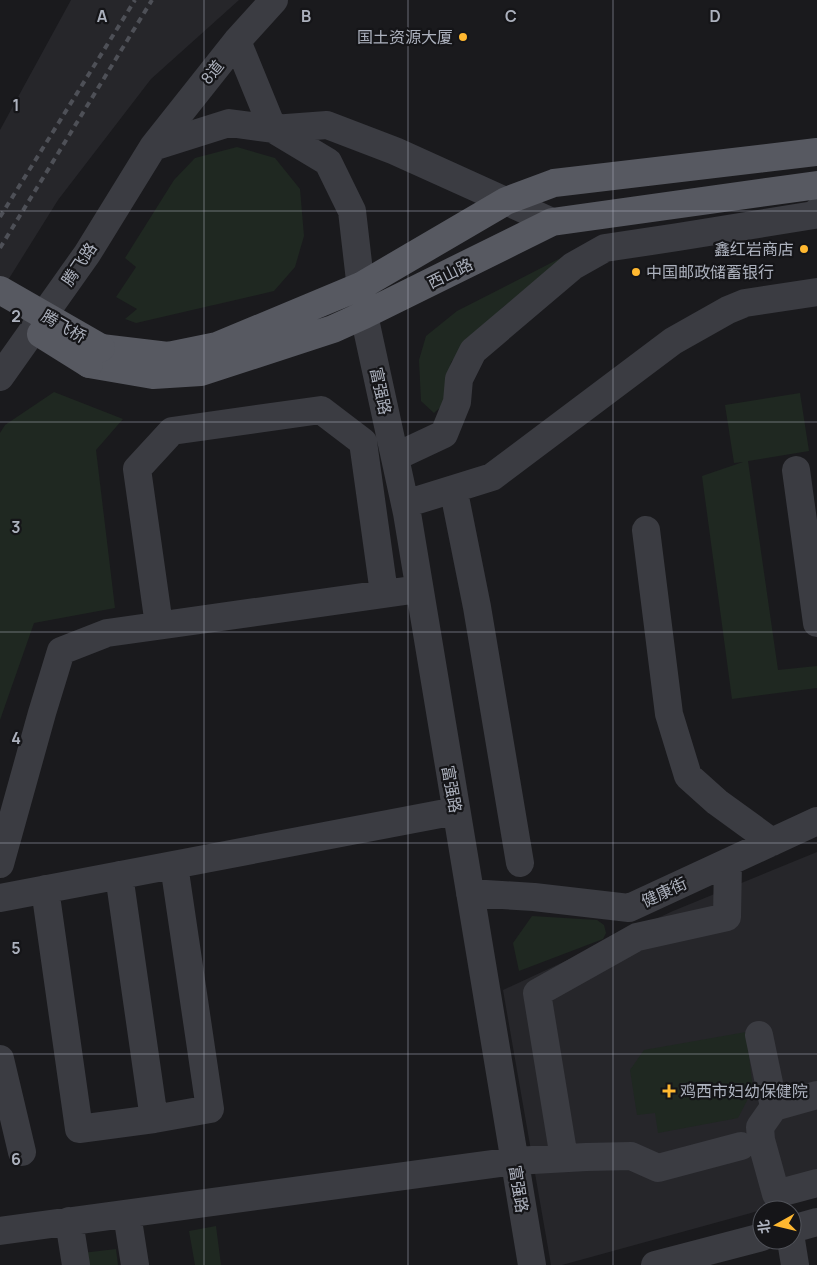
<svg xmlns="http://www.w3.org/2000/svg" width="817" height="1265" font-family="Manrope,'Noto Sans SC',sans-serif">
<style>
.built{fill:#26262a}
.green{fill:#1f2821}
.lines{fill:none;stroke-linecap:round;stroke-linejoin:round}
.minor{stroke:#3b3c42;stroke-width:28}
.major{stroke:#575961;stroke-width:28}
.rail{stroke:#4e5057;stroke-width:4;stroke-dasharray:6 5;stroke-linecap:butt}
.major-bridge{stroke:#575961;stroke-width:28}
.grid{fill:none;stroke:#acb1bd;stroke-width:1;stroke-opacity:0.55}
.poi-dot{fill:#ffb830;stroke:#151518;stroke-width:2}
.labels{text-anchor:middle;stroke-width:4.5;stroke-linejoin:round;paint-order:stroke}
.poi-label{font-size:16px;fill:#acb1bd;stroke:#151518;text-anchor:end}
.street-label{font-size:16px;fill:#acb1bd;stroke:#151518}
.grid-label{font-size:16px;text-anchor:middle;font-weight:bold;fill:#acb1bd;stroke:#151518;stroke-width:4.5;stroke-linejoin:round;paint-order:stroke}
</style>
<rect width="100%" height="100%" fill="#1a1a1d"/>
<!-- built -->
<path class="built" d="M71,0H239L151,79L58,200L0,293V130Z
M817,852V1192L751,1213L562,1265H551L503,990L673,911Z"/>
<!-- green -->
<path class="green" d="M237,147L275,158L300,189L304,236L295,267L274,291L136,323L125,319L137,309L116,297L136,267L125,258L174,180L195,158Z
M586,245L503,307L451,362L444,404L434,413L421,401L419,360L426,336L457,311Z
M54,392L123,419L96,450L115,608L34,623L0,720V433L5,425Z
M800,393L809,451L748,461L778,670L817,666V688L732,699L702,476L743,462L734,463L725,405Z
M532,916L597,920L604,925L606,933L603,939L519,971L513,943Z
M746,1032L753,1089L738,1118L658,1133L655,1113L637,1115L630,1070L644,1050Z
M216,1226L221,1265H195L189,1231Z
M116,1249L118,1265H84L82,1253Z"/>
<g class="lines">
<!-- minor -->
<path class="minor" d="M237,41L273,129L328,162L352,211L364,315L407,513L532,1265
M153,147L229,123L273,129L327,125L395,151L552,222
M0,377L87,254L153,147L237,41L274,0
M395,457L444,434L457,402L459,379L473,351L573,266L605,248L678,237L814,215L817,212
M796,470L817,623
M455,497L477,607L520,863
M405,504L492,477L673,341L728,310L745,303L817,292
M646,530L669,714L688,776L717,802L772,842
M159,625L137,469L172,431L321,410L363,442L384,593
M0,864L42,713L61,651L107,633L419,589
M45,889L79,1129L154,1119L119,875
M470,893L534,897L629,908L817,821
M0,898L456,811
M759,1035L774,1107L760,1127L761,1140L776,1194L817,1183
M0,1059L22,1152
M774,1107L817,1095
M154,1119L210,1109L174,865
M564,1158L537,993L637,937L727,917L728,862
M127,1214L135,1265
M69,1221L76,1265
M792,1229L817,1222
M0,1231L515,1161L586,1157L631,1156L658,1168L741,1146
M791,1240L795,1265
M655,1265L762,1237"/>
<!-- major -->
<path class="major" d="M101,348L168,356L217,346L361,286L506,201L554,183L817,152
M89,364L153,375L201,372L333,329L364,315L552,222L817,185"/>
<!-- rail -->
<path class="rail" d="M0,217L135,0
M0,248L152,0"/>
<!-- major-bridge -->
<path class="major-bridge" d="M0,290L101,348
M41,334L89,364"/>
</g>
<!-- grid -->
<path class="grid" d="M204,0V1265M408,0V1265M613,0V1265M0,211H817M0,422H817M0,632H817M0,843H817M0,1054H817"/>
<!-- markers -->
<g class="poi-dot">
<circle cx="463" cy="37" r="5"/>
<circle cx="804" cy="249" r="5"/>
<circle cx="636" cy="272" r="5"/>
<path d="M666.5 1083.5h5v5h5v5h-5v5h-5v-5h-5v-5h5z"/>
</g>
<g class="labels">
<!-- poi labels -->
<g class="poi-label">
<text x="453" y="43">国土资源大厦</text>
<text x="794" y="255">鑫红岩商店</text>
<text x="646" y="278" text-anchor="start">中国邮政储蓄银行</text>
<text x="680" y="1097" text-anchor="start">鸡西市妇幼保健院</text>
</g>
<!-- street labels -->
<g class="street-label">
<text transform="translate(212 72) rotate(-51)" y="6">8道</text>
<text transform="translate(79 264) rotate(-56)" y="6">腾飞路</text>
<text transform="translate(450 273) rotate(-26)" y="6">西山路</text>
<text transform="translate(64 326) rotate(30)" y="6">腾飞桥</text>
<text transform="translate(381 391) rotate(78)" y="6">富强路</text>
<text transform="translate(452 789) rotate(80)" y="6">富强路</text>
<text transform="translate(664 892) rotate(-25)" y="6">健康街</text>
<text transform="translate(519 1189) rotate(81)" y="6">富强路</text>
</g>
</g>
<g class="grid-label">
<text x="102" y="22">A</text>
<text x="306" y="22">B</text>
<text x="511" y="22">C</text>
<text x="715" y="22">D</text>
<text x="16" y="111">1</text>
<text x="16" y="322">2</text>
<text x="16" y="533">3</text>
<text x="16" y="744">4</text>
<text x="16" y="954">5</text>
<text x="16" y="1165">6</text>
</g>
<!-- north arrow -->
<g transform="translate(777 1225) rotate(262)"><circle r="24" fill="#151518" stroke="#51535a"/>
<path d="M0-4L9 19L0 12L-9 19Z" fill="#ffb830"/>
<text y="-8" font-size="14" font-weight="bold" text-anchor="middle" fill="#acb1bd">北</text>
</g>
</svg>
